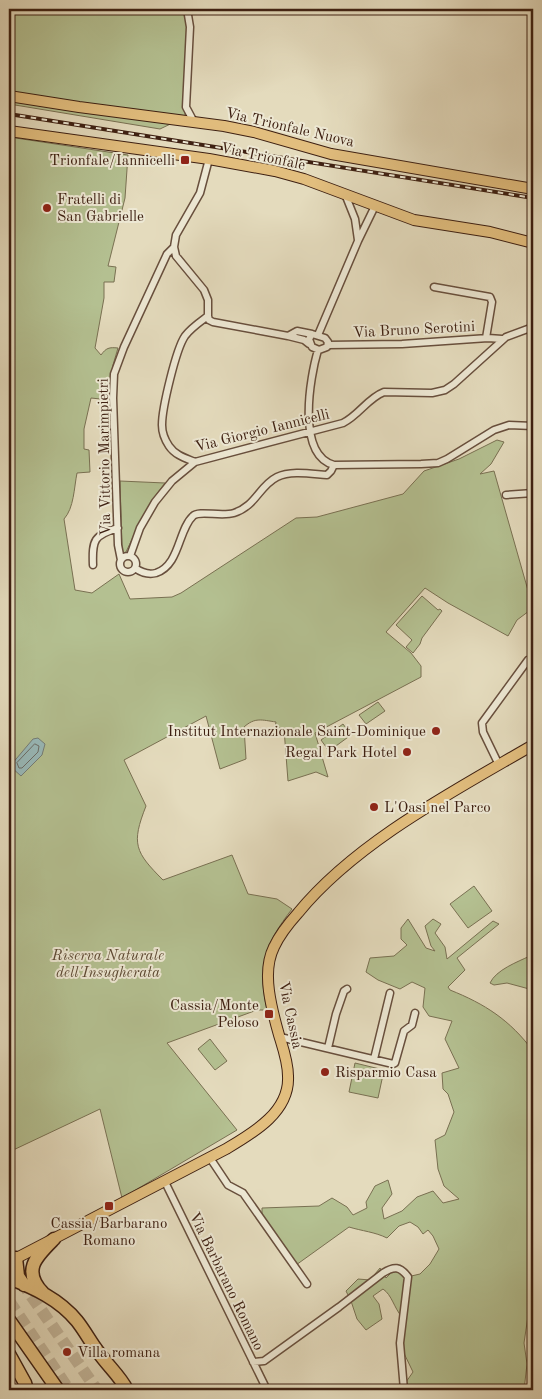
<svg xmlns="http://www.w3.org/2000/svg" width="542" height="1399" font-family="'Old Standard TT',serif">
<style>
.green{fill:#b4c091;stroke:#797052}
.water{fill:#98b9b9;stroke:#747c76}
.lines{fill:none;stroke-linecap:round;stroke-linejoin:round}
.shore{stroke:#6b6c66;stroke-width:1}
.highway-tunnel{stroke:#c3b69b;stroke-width:12;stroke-dasharray:12 6;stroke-linecap:butt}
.street-casing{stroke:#684f3d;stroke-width:9}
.primary-casing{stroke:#3e2012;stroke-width:12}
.highway-casing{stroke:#3e2012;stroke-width:15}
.street{stroke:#ede8d4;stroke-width:6}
.primary{stroke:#e2be7e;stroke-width:10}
.highway{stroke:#e2be7e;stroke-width:12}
.rail-casing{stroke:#3e2012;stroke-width:4}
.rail{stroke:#ede8d4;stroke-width:2;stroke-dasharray:5.5;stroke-linecap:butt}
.poi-dot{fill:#8f2418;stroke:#ede8d4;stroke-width:2}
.labels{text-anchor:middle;stroke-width:4;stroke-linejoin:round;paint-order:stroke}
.street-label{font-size:15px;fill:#3e2012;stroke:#ede8d4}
.poi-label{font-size:15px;fill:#3e2012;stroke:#ede8d4;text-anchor:end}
.park-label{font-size:15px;font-style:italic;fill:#5c4832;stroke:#ede8d4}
</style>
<rect width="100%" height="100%" fill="#e4dbbd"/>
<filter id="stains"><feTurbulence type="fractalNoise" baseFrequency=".004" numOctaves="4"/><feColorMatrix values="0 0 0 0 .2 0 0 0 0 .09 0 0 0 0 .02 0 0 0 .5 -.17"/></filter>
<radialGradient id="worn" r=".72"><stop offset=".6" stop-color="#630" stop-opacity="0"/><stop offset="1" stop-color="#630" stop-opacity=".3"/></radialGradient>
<!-- green -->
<path class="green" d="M9,9H185L188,27L185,117L160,129L9,104Z
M9,137L128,155L125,198L108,266L116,267L114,282H104V298L95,348L101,355C106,348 109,347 118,348L113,365L110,400L91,398L84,429V449L89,450L90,472L77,473C74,488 74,508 64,519L75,590L92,593L119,574L130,599L172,597L181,593L296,518L317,517L403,494L424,471L459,459L497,440L504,442L491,464L480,474L494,471L533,608L517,620L508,636L448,603L425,588L386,632L411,653L421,666V677L315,733L328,777L316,772L288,781L284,729L275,727L276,722C262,720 255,717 244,727L246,759L220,769L206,716L124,760L146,806C131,844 135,852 163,880L232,855L248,894L277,899L292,909C265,944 257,966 267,1010H257L167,1043L237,1130L122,1198L100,1109L9,1152Z
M120,481L165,483C148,504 137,529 125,554H123L122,550Z
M422,596L438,610L440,609L442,611L422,638L420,644L413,653L406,647L412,640L396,625Z
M378,702L385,711L366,724L359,715Z
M343,724L351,735L329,751L321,740Z
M474,886L492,911L468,928L450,904Z
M408,919L426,948L435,951L431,946L425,926L433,919L441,924L435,933L445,947L447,959L493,921L499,924L457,958L465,970L448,987L450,990C485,1004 510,1020 533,1051V1300L529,1309L524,1343L527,1364L524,1390H409L406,1382L413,1372L400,1345L402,1317C394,1308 392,1295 383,1289L373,1296L379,1304L382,1319L366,1330L357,1319L351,1301L346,1291L358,1279L370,1280L380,1268L386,1278L396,1268L407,1277L420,1274L430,1264L439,1249L433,1236L428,1230L423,1234L418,1227L410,1222L399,1226L387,1238C375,1232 362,1231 349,1227L296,1265L262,1217V1208L319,1206L332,1198L347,1207L353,1215L367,1208L366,1202L375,1186L388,1180L392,1194L382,1208L384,1219L402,1211L417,1197L433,1191L443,1203L459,1199L444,1186L438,1169L435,1140L445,1135L454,1112L448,1094L443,1089L442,1073L459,1068L445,1039L452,1021L429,1016L423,1007L425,988L412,982L400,989L378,980L366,972L370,958L394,956L407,945L401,939V928Z
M530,956L533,957V990L507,983L494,985L490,983C496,970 517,962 530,956Z
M210,1039L227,1061L215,1070L198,1049Z
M355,1063L384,1070L378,1098L349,1092Z"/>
<!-- water -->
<path class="water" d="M38,738L45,744L42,755L21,776L11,767V765L33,739Z"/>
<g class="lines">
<!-- shore -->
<path class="shore" d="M35,744L39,746L38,752L22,768H19L17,763Z"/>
<!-- highway-tunnel -->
<path class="highway-tunnel" d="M21,1281L97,1390
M9,1301L69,1390"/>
<defs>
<path id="street" d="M187,9L190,27L186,107L194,122
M345,194L355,219L358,240
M434,287L490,297L492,302L486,338
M208,316L209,320L213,322L288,336
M312,334L325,338L328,342L327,347L319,350L312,347L309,339Z
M318,335L358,241L375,206
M309,344L304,340L288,336L297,331L312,334
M328,345L402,344L488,338L502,339
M318,350C310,377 296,455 334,465L421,464L438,463L447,459L494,430L509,425L533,426
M195,462C185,458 175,455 169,446C165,440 162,432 162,425C162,408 176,349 185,336C191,328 200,322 208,316V300L204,290L176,256L174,247L176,235L200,193L209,159
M506,495L533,493
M120 564a8 8 0 1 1 16 0a8 8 0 1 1-16 0Z
M130,556L140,528L155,502L172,481L195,462L343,423C359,415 368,398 384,392L432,393L445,390L454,384L506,337L533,327
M121,560L118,545L113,398L114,374L124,347L167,254L174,247
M93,565C92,540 94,535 118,528
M135,568C142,573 148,575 156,573C180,565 178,530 193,516C199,510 221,517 234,513C256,506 259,486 277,477C291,470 312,474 327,475L331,471L334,465
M499,765L483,732L482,723L528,660
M280,1037L393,1064L395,1063L404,1031L412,1025L415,1013
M328,1048L336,1014L344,991L347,989
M374,1059L390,993
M210,1158L228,1185L243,1193L307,1284
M165,1182L267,1390
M253,1362L264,1361L339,1307L383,1273C394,1266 400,1266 408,1277L400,1343L404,1390"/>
<path id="primary" d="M9,96L79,107L224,126L254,132L331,154L533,189
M9,131L209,159L275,171L304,179L414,220L490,232L533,243
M9,1262L226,1149C253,1133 290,1112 288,1076C288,1062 283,1048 279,1035C275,1021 271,1006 269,991C267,976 267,961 274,947C280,934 289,923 298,913C356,842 454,791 533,745"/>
<path id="highway" d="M16,1258L18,1276L24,1285
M9,1278C34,1288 59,1299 77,1321C85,1331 91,1343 99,1353C108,1366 120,1376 127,1390
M43,1293C21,1270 37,1256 54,1239
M9,1320L58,1390
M9,1354L25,1383L27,1390"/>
</defs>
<!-- street casing -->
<use href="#street" class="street-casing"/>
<!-- primary casing -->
<use href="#primary" class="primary-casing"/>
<!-- highway casing -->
<use href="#highway" class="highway-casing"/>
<!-- street -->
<use href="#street" class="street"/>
<!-- primary -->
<use href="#primary" class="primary"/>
<!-- highway -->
<use href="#highway" class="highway"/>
<defs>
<path id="rail" d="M9,114L533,198"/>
</defs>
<!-- rail casing -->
<use href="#rail" class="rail-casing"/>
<!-- rail -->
<use href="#rail" class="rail"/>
</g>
<!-- markers -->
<g class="poi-dot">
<rect x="180" y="155" width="10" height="10" rx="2.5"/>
<circle cx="47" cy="208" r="5"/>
<circle cx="436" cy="731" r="5"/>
<circle cx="407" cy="752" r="5"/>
<circle cx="374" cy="807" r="5"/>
<rect x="264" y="1009" width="10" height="10" rx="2.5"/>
<circle cx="325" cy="1072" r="5"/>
<rect x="104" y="1201" width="10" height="10" rx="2.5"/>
<circle cx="67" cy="1352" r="5"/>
</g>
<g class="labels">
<!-- street labels -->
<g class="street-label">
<text transform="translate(290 127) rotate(13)" y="5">Via Trionfale Nuova</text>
<text transform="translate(263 156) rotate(12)" y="5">Via Trionfale</text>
<text transform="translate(414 329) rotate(-3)" y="5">Via Bruno Serotini</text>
<text transform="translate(262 430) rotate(-14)" y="5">Via Giorgio Iannicelli</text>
<text transform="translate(104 457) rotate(-91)" y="5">Via Vittorio Marimpietri</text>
<text transform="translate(291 1015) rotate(78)" y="5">Via Cassia</text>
<text transform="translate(227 1281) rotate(64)" y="5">Via Barbarano Romano</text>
</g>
<!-- poi labels -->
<g class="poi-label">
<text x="175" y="165">Trionfale/Iannicelli</text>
<text x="57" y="204" text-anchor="start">Fratelli di<tspan x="57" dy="17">San Gabrielle</tspan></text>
<text x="426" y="736">Institut Internazionale Saint-Dominique</text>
<text x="397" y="757">Regal Park Hotel</text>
<text x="384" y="812" text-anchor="start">L'Oasi nel Parco</text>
<text x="259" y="1010">Cassia/Monte<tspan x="259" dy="17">Peloso</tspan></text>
<text x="335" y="1077" text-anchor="start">Risparmio Casa</text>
<text x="109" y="1228" text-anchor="middle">Cassia/Barbarano<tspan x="109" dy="17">Romano</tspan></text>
<text x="77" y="1357" text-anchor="start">Villa romana</text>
</g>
<!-- park labels -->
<g class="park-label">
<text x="108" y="960">Riserva Naturale<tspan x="108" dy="17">dell'Insugherata</tspan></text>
</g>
</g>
<!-- margin -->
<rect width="542" height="1399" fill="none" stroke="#e4dbbd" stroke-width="30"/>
<rect x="10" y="10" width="522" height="1379" fill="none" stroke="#3e2012" stroke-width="2.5"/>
<rect x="15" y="15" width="512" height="1369" fill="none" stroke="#3e2012"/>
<rect width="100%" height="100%" filter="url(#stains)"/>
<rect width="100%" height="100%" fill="url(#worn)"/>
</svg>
